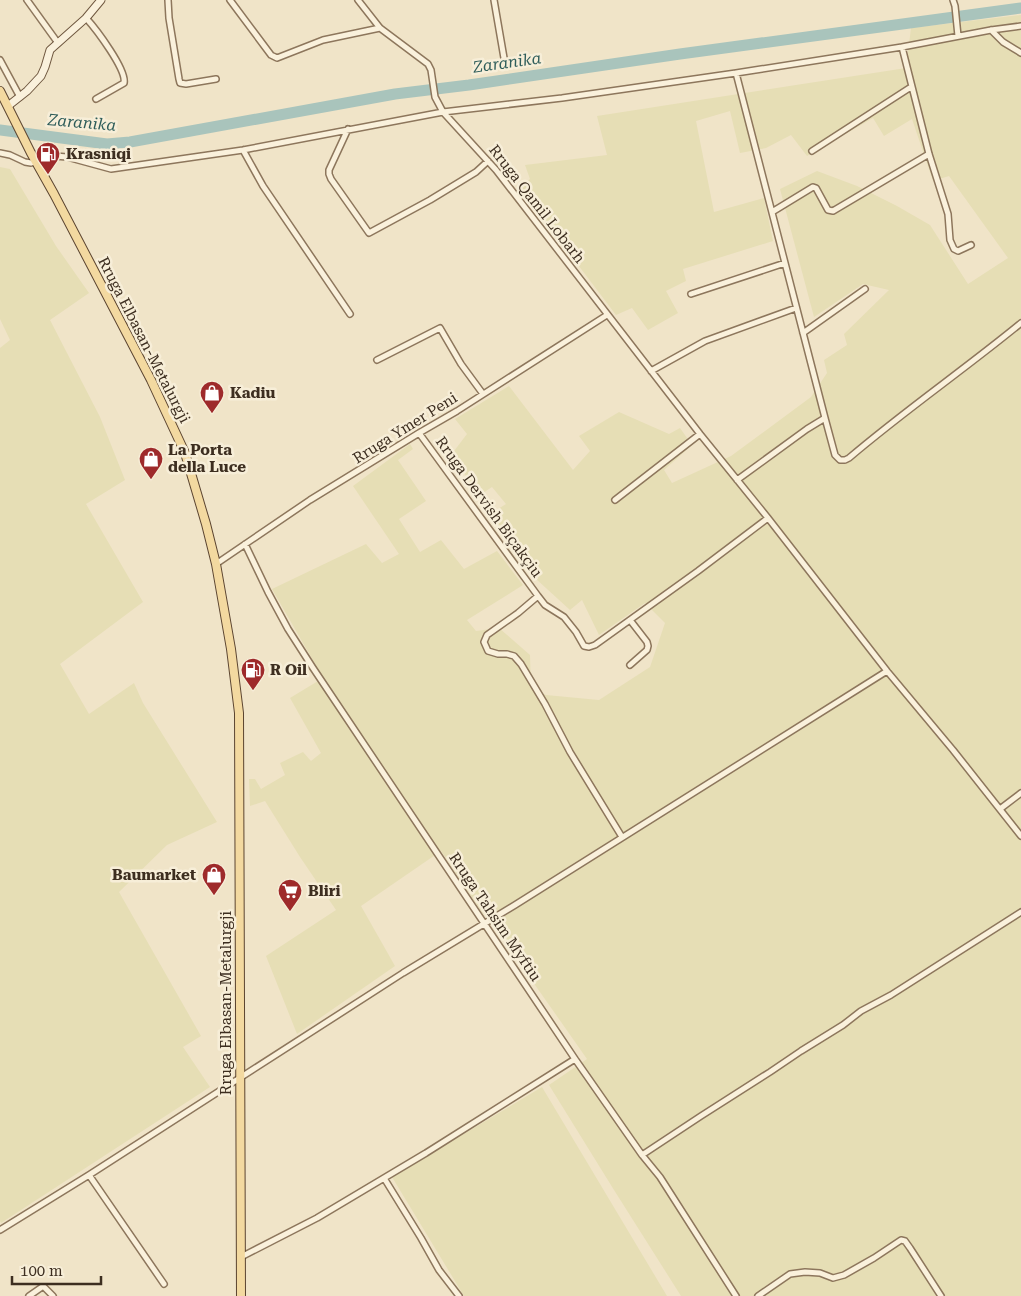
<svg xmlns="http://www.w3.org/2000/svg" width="1021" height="1296" font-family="'Roboto Serif',serif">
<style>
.farmland{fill:#e6deb5}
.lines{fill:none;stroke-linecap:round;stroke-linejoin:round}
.river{stroke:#a9c4bc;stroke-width:11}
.street-casing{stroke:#8d765c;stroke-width:8}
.secondary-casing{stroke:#6f573f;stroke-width:9}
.primary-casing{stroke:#5b4430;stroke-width:10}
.street{stroke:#faf1dc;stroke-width:5}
.secondary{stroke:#faf1dc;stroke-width:7}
.primary{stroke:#f3d9a0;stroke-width:8}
.labels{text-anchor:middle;stroke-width:5;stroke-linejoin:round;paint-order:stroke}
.poi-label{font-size:15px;font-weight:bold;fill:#3d2e20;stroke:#f7eed8;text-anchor:start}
.street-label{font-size:15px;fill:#3d2e20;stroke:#f7eed8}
.water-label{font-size:16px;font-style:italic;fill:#2f5d5a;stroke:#f7eed8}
</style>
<rect width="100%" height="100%" fill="#f0e4c8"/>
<!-- farmland -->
<path class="farmland" d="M1021,15V1296H681L614,1190L549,1085L587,1059L493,925L481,911L441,851L361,906L395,966L297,1034L266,956L336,910L300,857L265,801L250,806L249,779H255L261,789L285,775L280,763L303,752L311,761L321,753L290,698L323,678L272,589L366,544L382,563L399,554L353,486L410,444L413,449L398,460L426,501L399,519L420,552L441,540L464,569L497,551L523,585L467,620L476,631L499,628L530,655L531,688L546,695L599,700L650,667L665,623L645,603L599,635L582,600L570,610L535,578L490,514L506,504L492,487L480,495L451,455L467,434L455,419L509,386L573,470L590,451L579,436L619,412L669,434L680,428L692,445L664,470L672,483L731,456L811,397L827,373L824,360L847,345L844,334L889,290L863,284L814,317L780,189L817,171L857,186L897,206L930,225L968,284L1008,258L949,176L933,181L912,119L884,136L873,118L807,156L791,135L766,148L740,153L730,111L696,121L714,212L764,198L773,241L683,269L686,281L666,291L678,313L648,330L632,308L616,315L519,187L530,179L525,165L607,155L597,116L906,68L911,28Z
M0,167L10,169L56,246L89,293L50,320L100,417L125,480L86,504L143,602L60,664L89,714L134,683L143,703L217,822L167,845L119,892L201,1036L183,1047L210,1087L1,1223L0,1221V348L10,340L0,319Z
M542,1087L667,1296H464L392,1177Z"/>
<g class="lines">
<!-- river -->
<path class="river" d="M0,130L107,144L130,142L395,94L469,85L680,54L1021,8"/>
<defs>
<path id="street" d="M27,0L58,43
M168,0L169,18L179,79L180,83L186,84L216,79
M230,0L271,55L277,58L323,40L380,28
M358,0L380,28L428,64L431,70L435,97L443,112L496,170L700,434L768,518L887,671L953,750L1021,836
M494,0L504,58
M953,0L955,6L958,36
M86,18C96,29 127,70 124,83L96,99
M991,30L1003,42L1021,53
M902,47L929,154L948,214L950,240L954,249L958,251L971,245
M0,60L20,97
M736,73L825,418L835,455L840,460H845L849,458C904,411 965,369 1021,323
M348,129L329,170V174L331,179L369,233L430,200L476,172L488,161
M243,150L263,186L350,314
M812,151L911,87
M0,153L10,155L25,162L31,163L55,156L67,157L111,169L243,150L443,112L562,98L736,73L902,47L991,30L1021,26
M772,212L813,187L816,188L828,210L833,211L929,154
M691,294L785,263
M803,333L865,289
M377,360L440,328L461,364L483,394
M651,371L705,341L796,308
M419,433L538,596L545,605L564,617L576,632L584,646L589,647L595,645L698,571L768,518
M737,480L807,429L825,418
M615,500L700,434
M245,544L268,592L288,629L313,668L575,1059L642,1155L660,1177L736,1296
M216,564L310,500L419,433L457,411L607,315
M538,596L518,613L487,635L484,642L488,651L498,654H507L514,656L521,664L545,704L570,752L622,837
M630,665L647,650L648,646L647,642L630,620
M1000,809L1021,793
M642,1155L701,1116L770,1072L801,1051L843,1025L861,1011L891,995L1021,912
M89,1175L164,1284
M384,1178L421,1238L439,1270L459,1296
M0,1230L89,1175L403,973L515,905L887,671
M241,1257L317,1218L426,1153L575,1059
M29,1296L42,1287H44L53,1296
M758,1296L790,1274L805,1272L820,1273L833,1278L844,1275L874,1258L901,1240L905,1241L910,1248L941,1296"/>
<path id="secondary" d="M8,106L27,91L41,76L45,67L50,50L86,18L101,0"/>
<path id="primary" d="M0,91L31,153L54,194L151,380L185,453L206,524L216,564L231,649L239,713L241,1296"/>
</defs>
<!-- street casing -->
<use href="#street" class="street-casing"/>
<!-- secondary casing -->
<use href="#secondary" class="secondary-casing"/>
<!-- primary casing -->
<use href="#primary" class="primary-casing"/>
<!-- street -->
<use href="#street" class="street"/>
<!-- secondary -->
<use href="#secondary" class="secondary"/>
<!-- primary -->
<use href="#primary" class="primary"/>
</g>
<!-- icons -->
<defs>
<symbol id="fuel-pin" viewBox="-11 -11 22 30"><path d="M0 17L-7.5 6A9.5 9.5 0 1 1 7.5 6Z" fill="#9e2a2b" stroke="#f7eed8"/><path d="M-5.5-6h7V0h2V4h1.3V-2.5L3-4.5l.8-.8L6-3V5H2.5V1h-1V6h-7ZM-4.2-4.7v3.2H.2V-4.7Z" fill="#fff"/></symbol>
<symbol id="shop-pin" viewBox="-11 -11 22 30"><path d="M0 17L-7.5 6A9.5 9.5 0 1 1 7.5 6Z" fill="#9e2a2b" stroke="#f7eed8"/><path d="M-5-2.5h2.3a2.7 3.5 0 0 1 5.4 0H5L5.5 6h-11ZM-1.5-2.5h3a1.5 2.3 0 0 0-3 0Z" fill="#fff"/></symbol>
<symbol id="supermarket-pin" viewBox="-11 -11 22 30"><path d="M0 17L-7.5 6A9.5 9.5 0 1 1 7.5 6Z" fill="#9e2a2b" stroke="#f7eed8"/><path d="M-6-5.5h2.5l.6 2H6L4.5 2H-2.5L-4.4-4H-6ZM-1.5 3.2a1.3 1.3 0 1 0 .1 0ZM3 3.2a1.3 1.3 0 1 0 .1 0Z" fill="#fff"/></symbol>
</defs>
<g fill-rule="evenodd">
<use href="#fuel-pin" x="34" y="140" width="28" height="38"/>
<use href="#shop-pin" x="198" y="379" width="28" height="38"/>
<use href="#shop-pin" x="137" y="445" width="28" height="38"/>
<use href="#fuel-pin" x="239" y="656" width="28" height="38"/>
<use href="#shop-pin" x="200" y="861" width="28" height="38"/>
<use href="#supermarket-pin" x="276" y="877" width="28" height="38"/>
</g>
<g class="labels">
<!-- poi labels -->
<g class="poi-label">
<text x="66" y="159">Krasniqi</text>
<text x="230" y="398">Kadiu</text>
<text x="168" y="455">La Porta<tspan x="168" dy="17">della Luce</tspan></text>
<text x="270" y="675">R Oil</text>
<text x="196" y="880" text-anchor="end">Baumarket</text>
<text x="308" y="896">Bliri</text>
</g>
<!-- street labels -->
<g class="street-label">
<text transform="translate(537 204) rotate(52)" y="5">Rruga Qamil Lobarh</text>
<text transform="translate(144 340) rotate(63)" y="5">Rruga Elbasan-Metalurgji</text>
<text transform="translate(405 428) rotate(-32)" y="5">Rruga Ymer Peni</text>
<text transform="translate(489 507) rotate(54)" y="5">Rruga Dervish Biçakçiu</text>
<text transform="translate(495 917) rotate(56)" y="5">Rruga Tahsim Myftiu</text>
<text transform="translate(226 1003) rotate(-90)" y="5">Rruga Elbasan-Metalurgji</text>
</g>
<!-- water labels -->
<g class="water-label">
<text transform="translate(507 62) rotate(-8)" y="6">Zaranika</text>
<text transform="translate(82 122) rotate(5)" y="6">Zaranika</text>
</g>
</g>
<!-- scale -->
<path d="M12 1276v8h89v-8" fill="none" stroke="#3d2e20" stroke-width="2.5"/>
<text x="20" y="1276" font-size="15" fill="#3d2e20" stroke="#f7eed8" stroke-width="4" paint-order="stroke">100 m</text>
</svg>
